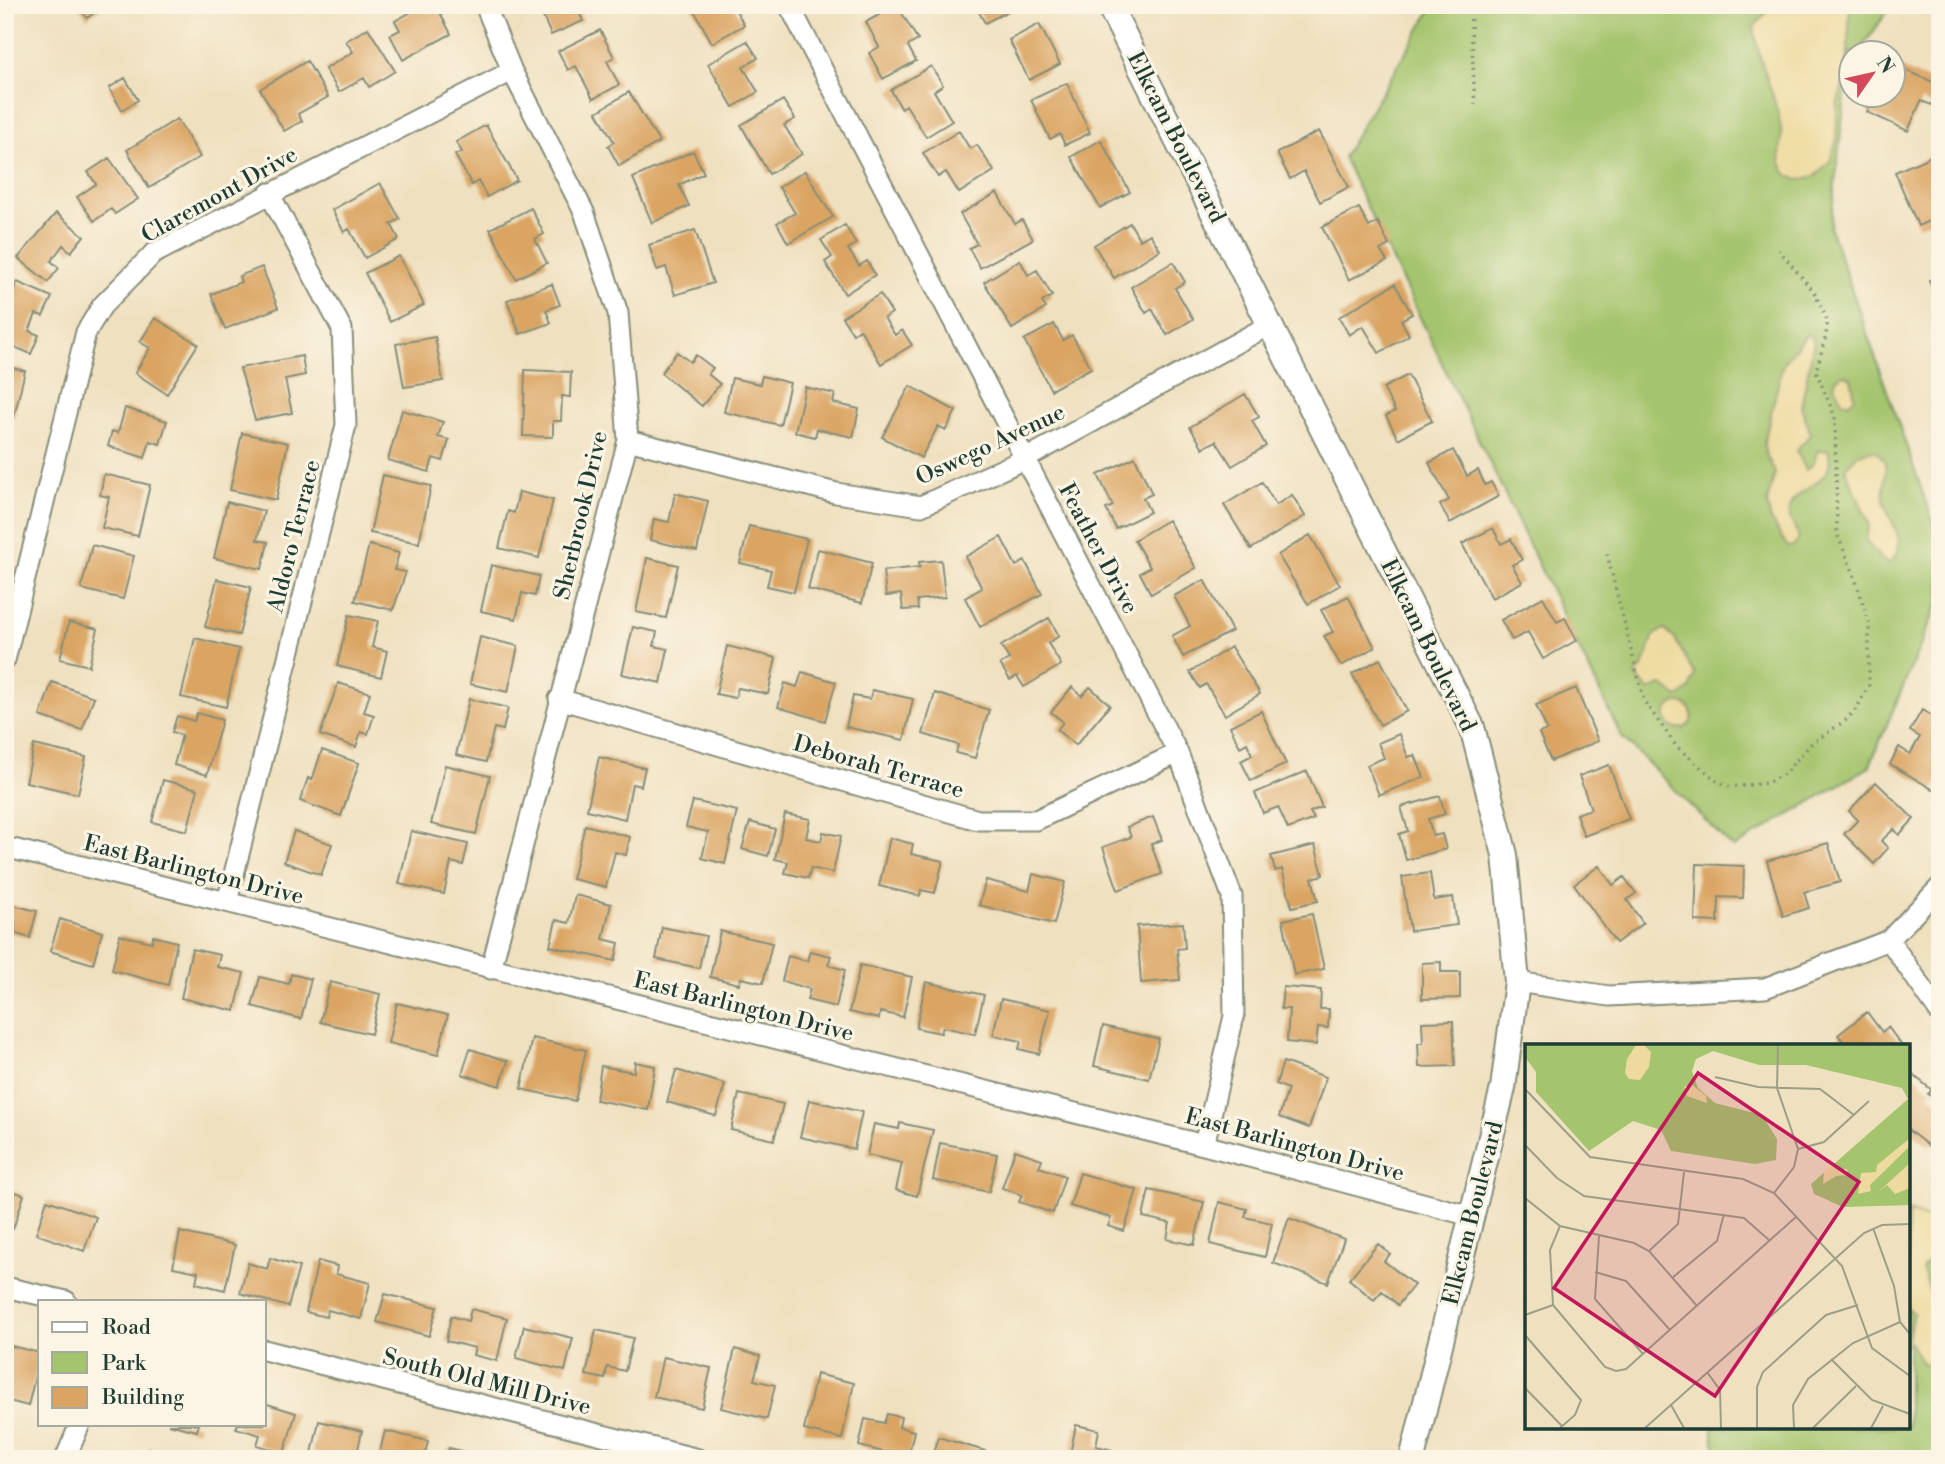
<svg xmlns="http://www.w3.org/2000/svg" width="1945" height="1464" font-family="'Libre Bodoni',serif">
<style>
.green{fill:#a4c46d;stroke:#628050;stroke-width:2}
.sand{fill:#eeda9e;stroke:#868c69;stroke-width:2}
.building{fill:#daa462}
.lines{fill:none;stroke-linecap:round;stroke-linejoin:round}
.minor-casing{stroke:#878e7a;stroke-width:23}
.tertiary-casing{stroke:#878e7a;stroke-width:28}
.path{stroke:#878e7a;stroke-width:3.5;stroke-dasharray:2 5;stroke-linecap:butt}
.minor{stroke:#fff;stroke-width:19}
.tertiary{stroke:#fff;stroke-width:24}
.labels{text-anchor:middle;stroke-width:6;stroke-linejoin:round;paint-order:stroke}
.street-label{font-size:23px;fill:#1f3d34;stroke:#fcf5e5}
.inset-road{fill:none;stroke:#9c9f87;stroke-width:2}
.view{fill:#c2185b;fill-opacity:0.15;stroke:#c2185b;stroke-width:3.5}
.inset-edge{fill:none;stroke:#1f3d34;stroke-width:3.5}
</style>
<rect width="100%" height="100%" fill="#fcf5e5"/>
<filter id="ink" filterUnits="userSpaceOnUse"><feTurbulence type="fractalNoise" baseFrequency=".0143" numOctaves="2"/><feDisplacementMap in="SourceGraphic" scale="14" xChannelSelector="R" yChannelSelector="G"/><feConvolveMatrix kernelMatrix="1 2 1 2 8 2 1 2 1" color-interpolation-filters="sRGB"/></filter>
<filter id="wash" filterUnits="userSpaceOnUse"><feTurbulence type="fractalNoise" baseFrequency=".00686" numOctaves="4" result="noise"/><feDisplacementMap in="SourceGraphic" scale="28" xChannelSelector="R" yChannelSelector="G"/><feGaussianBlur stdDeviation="1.57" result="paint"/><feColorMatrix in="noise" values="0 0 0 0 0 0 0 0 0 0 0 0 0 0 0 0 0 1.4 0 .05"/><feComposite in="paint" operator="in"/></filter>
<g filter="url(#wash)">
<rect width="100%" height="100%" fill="#efe0bf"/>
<!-- green -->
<path class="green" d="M1434,5H1892L1859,52H1850L1830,228L1940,542V599L1869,767L1733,848L1621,736L1343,157Z
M1908,1217L1940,1226V1459H1717L1712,1427H1908Z"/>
<!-- sand -->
<path class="sand" d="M1772,5H1850L1847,71L1837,105L1836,142L1830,161L1816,176L1799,180L1789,176C1774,160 1783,149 1781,130C1777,95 1757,62 1754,27Z
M1807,334L1814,341L1801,407L1811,434L1796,450L1806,470L1814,463L1817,451L1828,450C1839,487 1790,486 1789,512C1789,521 1797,530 1799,538L1794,546L1788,547L1771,521L1767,503L1775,473L1765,452L1764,443L1783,363Z
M1843,374L1851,378L1855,398L1849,403L1842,401L1834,386L1836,379Z
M1874,450C1894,463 1882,478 1884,499C1887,522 1913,542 1889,563L1881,559L1866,541L1869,523L1845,468L1858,454Z
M1664,629L1675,639L1695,675L1690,689L1678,697L1661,685L1649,690L1635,675L1643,667L1654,635Z
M1666 716a13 13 0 1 1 26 0a13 13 0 1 1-26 0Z
M1908,1211L1940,1224V1260L1926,1264L1922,1269L1931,1295L1940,1302V1366L1922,1363L1908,1339L1913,1313L1908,1308Z"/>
<g id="blocks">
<!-- building -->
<path class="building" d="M78,5H105L87,18Z
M407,5H436L451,34L403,60L390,35L400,30L395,21L411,12Z
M543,5H576L583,21L551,35L540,10L544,8Z
M691,5H733L744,25L712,43Z
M897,5L918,40L908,46L916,61L883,79L869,53L879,47L866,22Z
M975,5H1010L1012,9L985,23Z
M1039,24L1060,64L1029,80L1009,40Z
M368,28L395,71L369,87L364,78L339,92L325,69L353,52L346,41Z
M600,30L614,57L607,61L619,85L593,99L576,66L568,70L558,51Z
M747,41L758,58L743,67L758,92L733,107L708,64Z
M307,61L328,97L298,114L302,121L284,131L260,89Z
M1892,64L1940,85L1932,105L1921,101L1908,131L1867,112L1875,94H1892Z
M931,66L943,85L934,91L952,121L926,137L906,105L901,108L891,90Z
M125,78L138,100L122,110L109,88Z
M1067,83L1090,133L1065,145L1060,134L1050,139L1031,100Z
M629,92L659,142L619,166L608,146L614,142L597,112Z
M783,100L795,119L784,125L802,154L769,174L741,125Z
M177,119L200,157L149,188L127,150Z
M486,125L517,180L487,197L478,181L472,185L455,155L462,152L456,142Z
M959,131L970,149L977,145L994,171L959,193L946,172L938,177L923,153Z
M1319,131L1349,187L1320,202L1304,171L1290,179L1277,153Z
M1101,140L1130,192L1100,208L1071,157Z
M693,151L704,173L679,185L689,206L652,223L633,178Z
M1936,154L1940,163V216L1918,226L1895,172Z
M109,158L138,199L115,214L111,209L94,221L77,197L96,184L88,172Z
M805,171L833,217L788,243L777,223L795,213L779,187Z
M380,183L400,219L391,224L399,239L365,258L349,229L344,232L332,210Z
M997,193L1015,224L1022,220L1033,239L980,268L969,248L977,244L960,214Z
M531,208L544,234L535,239L547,263L516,279L490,229Z
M1359,208L1369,227L1378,222L1389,245L1380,250L1387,261L1349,280L1322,227Z
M56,213L84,236L71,252L63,245L51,261L59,268L48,282L18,258Z
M1130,223L1140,240L1150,234L1160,250L1114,278L1094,245Z
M845,225L856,244L848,249L859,266L867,261L875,275L845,294L825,262L832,257L821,240Z
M695,230L713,283L675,295L666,267L657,270L649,245Z
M399,256L424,305L390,322L365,273Z
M1020,260L1028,275L1037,270L1052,296L1042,302L1046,308L1012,329L984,282Z
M1173,262L1185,282L1175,288L1193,319L1167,335L1152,309L1146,313L1131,287Z
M262,267L278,308L225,329L211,294L241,282L239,276Z
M1940,276V307L1929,280Z
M17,282L52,297L43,316L36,314L29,331L39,335L31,354L5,343V310Z
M552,284L560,305L546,310L551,323L520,334L507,300Z
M1395,284L1412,314L1401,320L1409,335L1379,353L1363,326L1349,335L1339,317Z
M880,294L892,313L884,318L895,335L902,330L912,345L881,364L860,329L853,334L842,317Z
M155,318L198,344L167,394L135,373L150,348L140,342Z
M1054,324L1063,340L1072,335L1091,368L1051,390L1024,340Z
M435,337L443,381L404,387L396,344Z
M677,352L690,362L696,355L713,368L708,374L720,384L702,406L661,373Z
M302,356L305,375L285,379L292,413L255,420L240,368Z
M5,366L25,371L14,417L5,414Z
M525,370L571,372L570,397L562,396L561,421H553V437L523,436Z
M1408,375L1432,421L1398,439L1386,416L1395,411L1383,388Z
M762,376L790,383L780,425L724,412L732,378L760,384Z
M910,386L956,411L946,430L938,426L921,458L882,437Z
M805,387L835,394L833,403L859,409L853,437L817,429L815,437L795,432Z
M1245,394L1259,417L1252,421L1266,446L1232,466L1216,441L1203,448L1190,427Z
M125,408L167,421L160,444L150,441L145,458L108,446L112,431L118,433Z
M402,410L443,422L438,437L449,440L443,461L433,458L429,472L388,460Z
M242,433L288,443L276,500L230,490Z
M1453,450L1467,476L1478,470L1485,485L1491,482L1499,496L1450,523L1440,505L1449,500L1429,463Z
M1135,457L1152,494L1143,498L1150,512L1116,529L1106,509L1113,506L1098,475Z
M104,474L150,485L138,536L102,528L109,497L100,495Z
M383,475L431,486L419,543L370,533Z
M1262,482L1276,505L1292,495L1305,516L1251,549L1224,505Z
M519,492L553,500L539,558L499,548L508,511L514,513Z
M675,493L708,501L697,551L650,540L654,519L669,522Z
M227,502L264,511L257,540L268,542L262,569L214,558Z
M1168,520L1196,568L1151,594L1140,573L1150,567L1134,540Z
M749,526L807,539L794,592L767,586L771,570L740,563Z
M1493,528L1501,544L1511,539L1522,560L1512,565L1522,582L1492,598L1462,544Z
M1310,535L1340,585L1308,604L1278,555Z
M1001,537L1016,566L1025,561L1042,594L980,627L965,598L982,588L965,557Z
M92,545L134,556L123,599L81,589Z
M369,545L399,553L394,570L406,572L393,610L355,601Z
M818,549L872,563L862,603L808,589Z
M647,558L678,565L666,618L636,612Z
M941,560L945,597L917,600L918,609L903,610L901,594L886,596L883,571L920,567L919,562Z
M491,565L539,576L535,596L522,593L516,619L481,611Z
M217,579L251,587L239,635L205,627Z
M1204,580L1232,631L1183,657L1172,636L1190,626L1174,596Z
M1348,596L1375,647L1341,666L1324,636L1333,632L1321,610Z
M1543,597L1557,622L1565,618L1577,640L1543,659L1528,632L1512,640L1501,620Z
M349,615L378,621L372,647L387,651L381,677L337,666Z
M1049,618L1059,636L1048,643L1061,665L1024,687L1017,676L1010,680L1000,664L1009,659L1001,646Z
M69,622L98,629L89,666L60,659Z
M633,627L657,632L654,646L668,649L661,683L622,674Z
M480,637L518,646L508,692L470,684Z
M195,638L239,649L226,707L181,697Z
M727,646L776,658L768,694L738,688L735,698L716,694Z
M1231,647L1260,694L1225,715L1206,684L1200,688L1190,672Z
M1380,659L1407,711L1380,725L1352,674Z
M802,672L836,682L825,721L778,707L785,683L797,687Z
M52,682L94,697L82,730L40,716Z
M338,683L370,693L364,712L374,715L368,734L361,732L356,747L320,735Z
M1072,687L1082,696L1090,687L1110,705L1076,745L1057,730L1063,722L1051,712Z
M1576,688L1598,741L1551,761L1539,733L1547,730L1536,705Z
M872,690L913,699L904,740L846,727L853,696L870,699Z
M935,693L989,710L975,758L956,753L958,745L923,734Z
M469,699L508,708L503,730L494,728L486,762L456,755Z
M1922,710L1940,721V780L1934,790L1890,764L1899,747L1910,754L1920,737L1910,731Z
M1261,711L1286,764L1251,781L1241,761L1252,755L1247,743L1240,747L1230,726Z
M197,713L222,720L207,775L174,765L182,735L172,732L177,716L194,721Z
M1399,734L1408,757L1415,755L1424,777L1379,795L1367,765L1384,758L1378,743Z
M34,745L86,757L78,794L26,782Z
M322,750L359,763L341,816L300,801L308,778L312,780Z
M599,757L645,768L641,786L632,784L625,819L587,810Z
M445,765L490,776L476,834L431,824Z
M1609,765L1629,819L1584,836L1576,814L1591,809L1579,776Z
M1307,771L1322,807L1310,812L1314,819L1288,829L1278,807L1263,813L1255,793Z
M163,780L198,789L187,831L152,822Z
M1876,782L1914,819L1899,835L1894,829L1881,841L1888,848L1874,864L1844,834L1858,820L1849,811Z
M1440,796L1445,814L1428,819L1433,836L1442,834L1446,849L1406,860L1399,834L1408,831L1401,807Z
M693,801L737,811L725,864L702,858L708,832L686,827Z
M785,814L810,819L806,838L821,841L823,832L841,836L833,873L811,868L808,878L785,873L788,862L775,859Z
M1153,817L1162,840L1151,844L1162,874L1118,890L1103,847L1131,837L1127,827Z
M750,822L775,829L768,856L742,849Z
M585,825L630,837L626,855L615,852L606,887L572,879Z
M294,831L332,844L321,875L284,862Z
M411,831L468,844L463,865L451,862L444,894L399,884Z
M890,838L913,844L911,854L943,861L935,893L921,890L920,896L879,886Z
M1828,843L1840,882L1804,892L1809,908L1783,916L1767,861Z
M1315,845L1323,875L1312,878L1318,901L1292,907L1282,869L1275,871L1271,856Z
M1697,864L1744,866L1743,898L1719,897L1718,922L1695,921Z
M1599,866L1613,885L1624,877L1636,893L1627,900L1643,923L1616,943L1574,884Z
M1430,873L1434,900L1453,897L1457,925L1410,931L1402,877Z
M1033,874L1065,882L1054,924L979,905L986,880L1029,891Z
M575,895L611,904L603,939L619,943L615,961L550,946L556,920L569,923Z
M5,903L37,911L30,938L9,932L5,943Z
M1312,914L1324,969L1294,975L1283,920Z
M60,919L102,932L93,964L50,951Z
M1183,923L1185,948L1177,949L1180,980L1141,983L1137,926Z
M662,927L706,936L699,968L656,959Z
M720,931L772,943L763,983L741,978L739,984L710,977Z
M120,935L152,942L153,936L177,942L168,985L112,970Z
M192,949L220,955L217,967L244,973L235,1011L181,998Z
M810,951L831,956L828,965L845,970L836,1007L807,1000L810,989L782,981L788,956L807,961Z
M1441,962V972H1460V998L1422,999V963Z
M860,965L912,977L903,1017L880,1012L879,1019L849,1012Z
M291,974L311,979L301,1019L252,1006L260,977L289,984Z
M330,982L380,994L371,1034L320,1022Z
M926,982L984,995L975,1034L943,1027L941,1033L916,1028Z
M1283,987L1321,990L1320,1009H1329L1328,1028L1318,1027L1316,1045L1287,1042L1289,1009H1281Z
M1001,999L1050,1010L1039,1054L1019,1049L1021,1041L993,1035Z
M397,1003L448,1015L438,1055L388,1043Z
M1867,1012L1882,1032L1888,1027L1902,1046H1847L1838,1035Z
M1453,1021L1455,1066L1419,1067L1418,1043H1423L1422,1022Z
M1103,1026L1159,1039L1149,1079L1094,1066Z
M532,1038L586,1050L575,1101L521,1089Z
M470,1049L508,1061L500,1086L462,1074Z
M635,1062L655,1066L648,1110L596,1100L601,1066L634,1072Z
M1283,1062L1326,1077L1309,1128L1279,1117L1288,1089L1276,1084Z
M676,1070L725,1084L716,1116L667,1102Z
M1912,1074L1932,1090L1928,1094L1940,1103V1135L1930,1147L1908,1130V1079Z
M739,1094L783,1104L774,1140L731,1130Z
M809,1100L862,1112L854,1149L800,1137Z
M900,1123L933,1130L917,1196L896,1190L902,1163L867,1155L874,1124L899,1129Z
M940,1143L997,1154L989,1192L933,1180Z
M1015,1150L1042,1159L1039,1167L1065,1176L1053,1213L1019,1202L1022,1195L1002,1188Z
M1080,1173L1137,1190L1124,1231L1108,1226L1111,1218L1070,1206Z
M5,1179L13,1181L10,1190L24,1195L13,1229L5,1226Z
M1149,1190L1204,1202L1194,1245L1167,1239L1170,1223L1143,1217Z
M47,1200L96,1217L84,1251L36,1234Z
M1219,1202L1247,1209L1245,1217L1272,1223L1265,1257L1210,1244Z
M1289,1218L1344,1239L1328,1283L1273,1263Z
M180,1232L235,1245L225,1290L196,1283L198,1272L173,1267Z
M1378,1244L1390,1254L1384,1261L1414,1285L1398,1305L1382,1291L1374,1300L1349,1279Z
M270,1258L299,1267L288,1307L240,1293L248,1263L267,1269Z
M318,1261L337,1266L336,1274L370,1283L361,1319L328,1310L326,1317L306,1312Z
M385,1294L437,1307L429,1336L377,1322Z
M471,1309L507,1318L497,1361L473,1355L475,1348L446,1341L451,1316L468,1321Z
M524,1326L573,1338L565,1371L516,1358Z
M596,1330L633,1338L625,1371L607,1367L605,1379L586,1375Z
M7,1345L40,1353V1374L36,1373L28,1406L5,1400Z
M735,1349L760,1356L754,1380L775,1385L767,1419L721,1408Z
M663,1357L711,1368L702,1408L654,1397Z
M816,1374L854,1383L842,1439L804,1430Z
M264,1403L296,1413L284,1453L257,1445L260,1435L236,1428L238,1424H264Z
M887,1414L901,1417L899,1427L914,1431L908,1458L859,1446L865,1419L884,1423Z
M319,1421L362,1431L356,1459H333L312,1453Z
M168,1424H199L197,1431Z
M1076,1425L1099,1430L1096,1446L1112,1450L1110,1459H1069Z
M385,1431L428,1441L424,1459H378Z
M938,1437L985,1451L982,1459H931Z
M149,1448L166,1459H143Z
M449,1448L470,1453L468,1459H446Z"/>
</g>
</g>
<g filter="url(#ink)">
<use href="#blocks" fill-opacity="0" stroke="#878e7a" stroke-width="2"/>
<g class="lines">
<defs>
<path id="minor" d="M485,5L512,71L584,212L618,313L628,440L491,969
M789,5L1178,753L1232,896L1234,1016L1204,1145
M628,440L836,493L921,506L1025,459L1271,324
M5,660L86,332L102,306L153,254L512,71
M559,699L978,820H1036L1178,753
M5,847L1204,1145L1471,1216
M227,902L346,425L342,329L269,193
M1889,940L1940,1013
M1517,982L1609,996L1765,988L1889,940L1940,887
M5,1287L66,1301
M264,1350L698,1459
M65,1459L80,1424"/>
<path id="tertiary" d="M1109,5L1472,727L1505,855L1517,982L1503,1088L1412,1459"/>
</defs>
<!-- minor casing -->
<use href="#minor" class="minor-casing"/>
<!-- tertiary casing -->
<use href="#tertiary" class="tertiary-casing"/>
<!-- path -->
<path class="path" d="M1470,5L1475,106
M1607,554L1644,701L1677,747L1717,781L1730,787L1767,783L1784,774L1811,744L1846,720L1857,708L1869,685V622L1853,572L1837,534L1835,417L1816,371L1826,336L1827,320L1814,292L1779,250"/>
<!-- minor -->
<use href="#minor" class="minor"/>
<!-- tertiary -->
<use href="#tertiary" class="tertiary"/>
</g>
</g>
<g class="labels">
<!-- street labels -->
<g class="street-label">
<text transform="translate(1177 137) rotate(63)" y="8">Elkcam Boulevard</text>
<text transform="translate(219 194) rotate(-29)" y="8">Claremont Drive</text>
<text transform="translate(990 444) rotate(-25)" y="8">Oswego Avenue</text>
<text transform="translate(580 515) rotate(-77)" y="8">Sherbrook Drive</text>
<text transform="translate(293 536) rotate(-76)" y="8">Aldoro Terrace</text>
<text transform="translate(1099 548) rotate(62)" y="8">Feather Drive</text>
<text transform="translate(1429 645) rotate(64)" y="8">Elkcam Boulevard</text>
<text transform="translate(879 766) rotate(16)" y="8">Deborah Terrace</text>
<text transform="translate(194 869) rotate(14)" y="8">East Barlington Drive</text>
<text transform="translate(744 1006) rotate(14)" y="8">East Barlington Drive</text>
<text transform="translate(1295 1144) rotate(15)" y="8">East Barlington Drive</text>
<text transform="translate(1472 1213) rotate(-76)" y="8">Elkcam Boulevard</text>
<text transform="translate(487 1381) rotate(14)" y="8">South Old Mill Drive</text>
</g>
</g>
<!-- overview -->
<g transform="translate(1525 1044)">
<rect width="385" height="385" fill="#efe0bf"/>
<path d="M0,1H385V161L318,163L289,150L286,140L383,55L377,44L281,21H234L188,7L171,15L167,27L173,44L190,59L237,71L252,95L251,116L230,120L146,107L136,86L108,77L64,107L11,48V28L0,13Z" fill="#a4c46d"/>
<path d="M119,1L126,8L124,23L115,36L104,35L100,29L102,15L111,1ZM166,40L181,52L182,59L162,52L159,43ZM385,94L384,103L345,141L346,147L333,150L336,129L351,128L352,121ZM385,119V144L370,150L362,141L351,150ZM308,120L312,126L322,125L323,131L311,132L298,140L299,127Z" fill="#eeda9e"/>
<path class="inset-road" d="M190,33L233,43L295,45L329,71M0,45L65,113L218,135L249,149L317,222L347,304L385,332M0,101L32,134L59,152L219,174L244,196M273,105L299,98L344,57M249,149L269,123L273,105L252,44L253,1M0,154L35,182L109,199L124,207L172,262M35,182L25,206L28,261L80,323L91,327L101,325L272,172M348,184L369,242L375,278L385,290M74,192L70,255L118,310M124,207L153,180L159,128M70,228L101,237L145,286M147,234L192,197L199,170M0,271L28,261M0,291L56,356L50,371L35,384M306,315L347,356L385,370M182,328L195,346L196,384M0,344L37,382M146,361L159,384M120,384L339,189L357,181L385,180M232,384V343L238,328L301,271L333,261M269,384L268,361L283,335L328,299L375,278M288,384L331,342M346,384L358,362"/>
<path class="view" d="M173,29L334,138L190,352L29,244Z"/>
<rect width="385" height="385" class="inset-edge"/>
</g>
<!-- margin -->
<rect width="1945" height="1464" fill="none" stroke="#fcf5e5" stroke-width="28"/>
<!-- legend -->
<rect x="38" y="1300" width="228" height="126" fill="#fcf5e5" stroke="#a4ab9e" stroke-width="2"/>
<rect x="52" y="1322" width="35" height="10" fill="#ffffff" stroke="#a4ab9e" stroke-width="2"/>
<text x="102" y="1334" font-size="21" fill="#1f3d34">Road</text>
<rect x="52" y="1352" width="35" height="21" fill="#a4c46d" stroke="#a4ab9e" stroke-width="2"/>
<text x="102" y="1370" font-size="21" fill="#1f3d34">Park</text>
<rect x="52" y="1387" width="35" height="21" fill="#daa462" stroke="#a4ab9e" stroke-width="2"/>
<text x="102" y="1404" font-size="21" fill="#1f3d34">Building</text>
<!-- north arrow -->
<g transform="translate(1872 74) rotate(56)"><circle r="33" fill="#fcf5e5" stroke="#a4ab9e" stroke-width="2"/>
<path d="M0-5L12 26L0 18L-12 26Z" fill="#d1495b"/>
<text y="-10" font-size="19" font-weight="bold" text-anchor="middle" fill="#1f3d34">N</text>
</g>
</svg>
